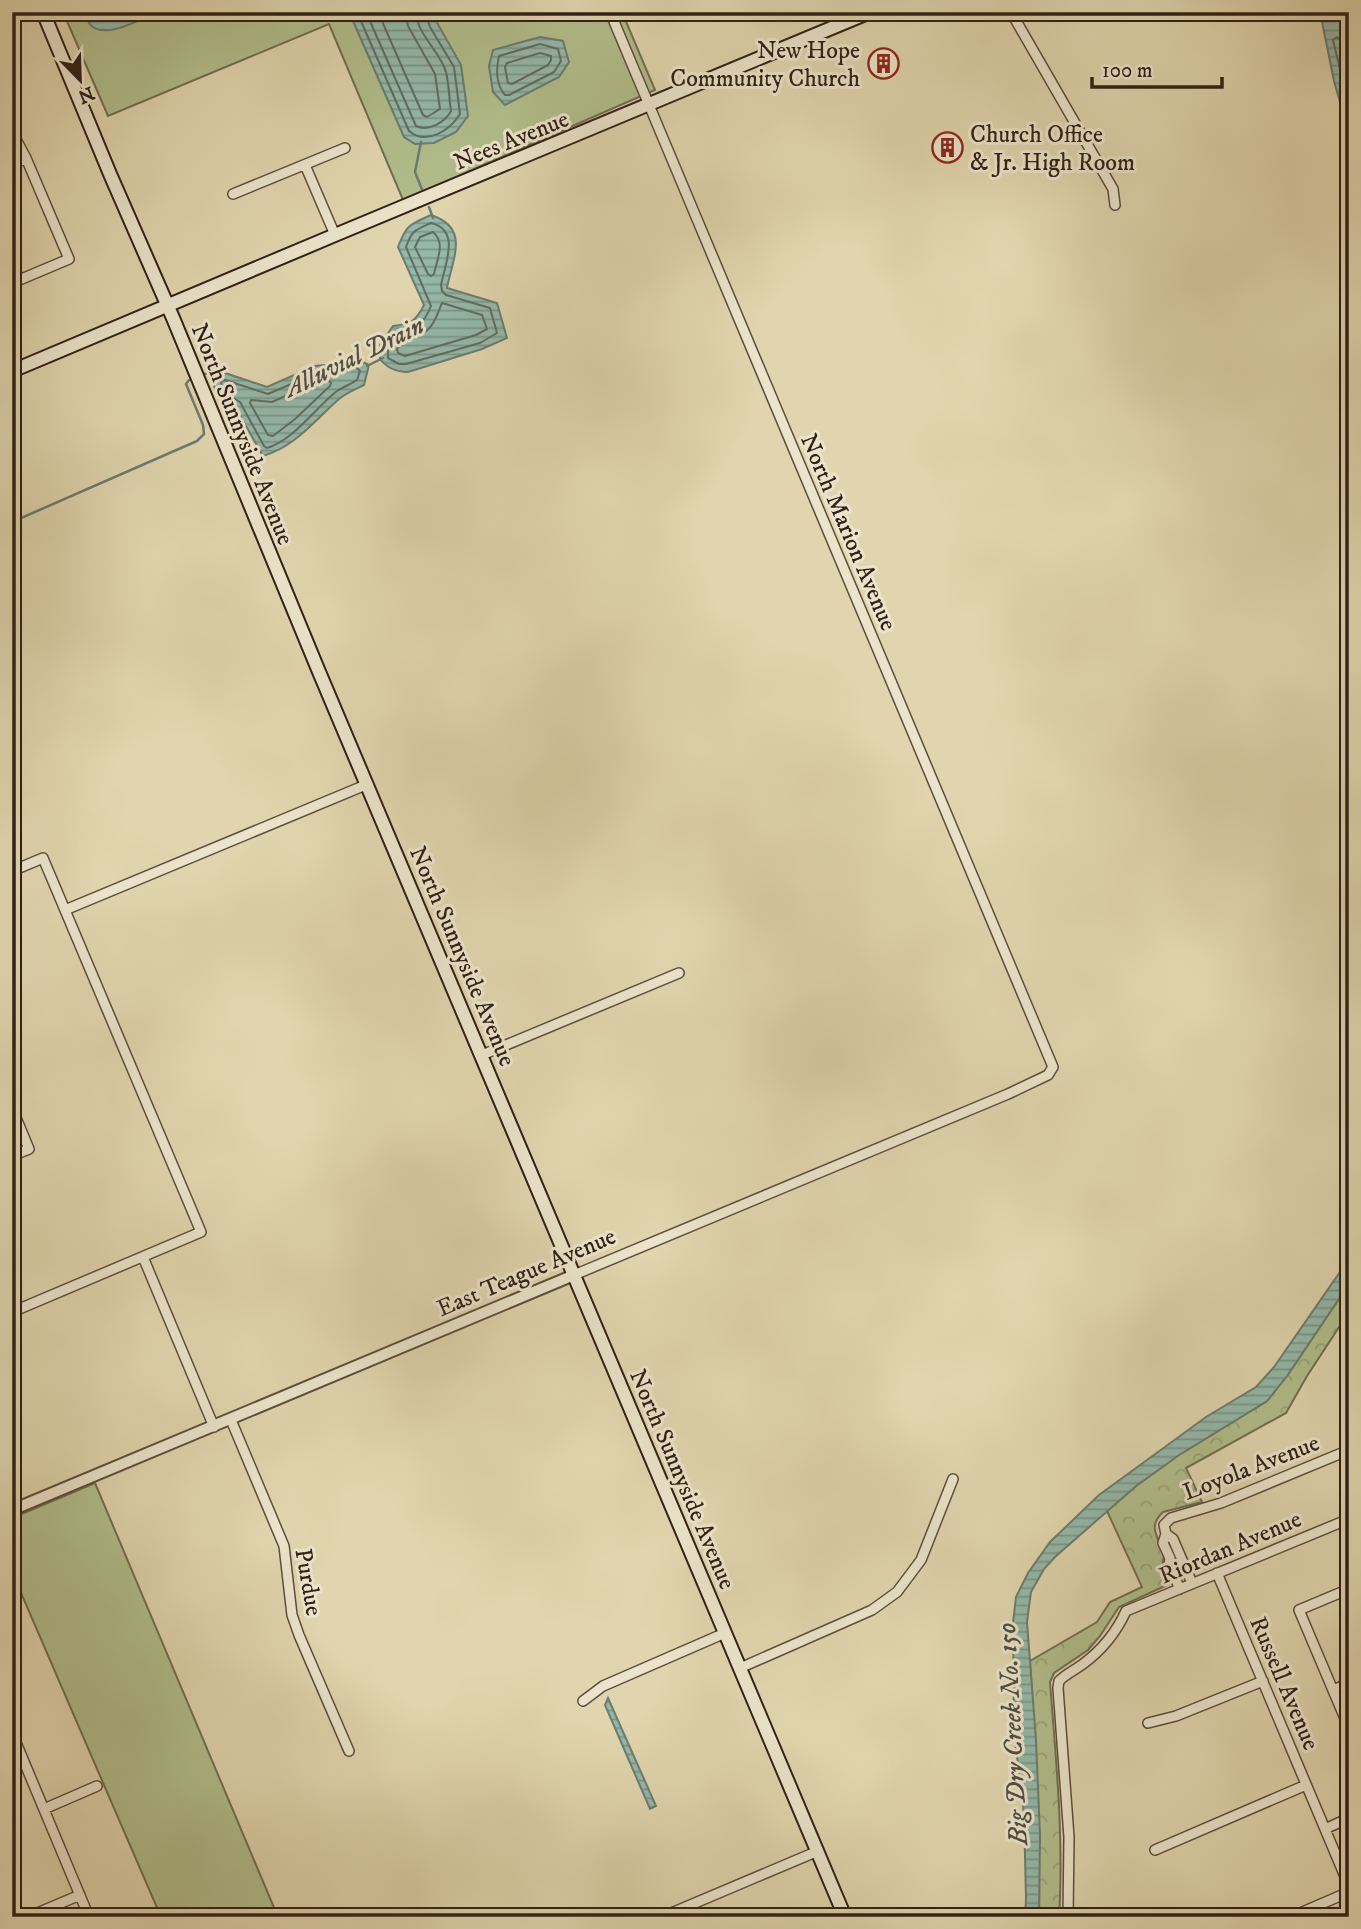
<svg xmlns="http://www.w3.org/2000/svg" width="1361" height="1929" font-family="'IM FELL DW Pica',serif">
<style>
.grass{fill:#b1bd8b;stroke:#716e52;stroke-width:2}
.forest{fill:url(#forest-crowns);stroke:#716e52;stroke-width:2}
.water{fill:url(#water-rules);stroke:#6c7c70;stroke-width:2}
.lines{fill:none;stroke-linecap:round;stroke-linejoin:round}
.shore{stroke:#626c61;stroke-width:2}
.stream{stroke:#6c7c70;stroke-width:2.5}
.minor-casing{stroke:#5d4d3e;stroke-width:12}
.tertiary-casing{stroke:#5d4d3e;stroke-width:14}
.secondary-casing{stroke:#312018;stroke-width:16}
.minor{stroke:#ebe4ca;stroke-width:9}
.tertiary{stroke:#ebe4ca;stroke-width:10}
.secondary{stroke:#ebe4ca;stroke-width:12}
.labels{text-anchor:middle;stroke-width:6;stroke-linejoin:round;paint-order:stroke}
.poi-label{font-size:24px;fill:#312018;stroke:#ebe4ca;text-anchor:end}
.street-label{font-size:24px;fill:#312018;stroke:#ebe4ca}
.water-label{font-size:26px;font-style:italic;fill:#4f4e44;stroke:#ebe4ca}
</style>
<defs>
<pattern id="forest-crowns" width="20" height="18" patternUnits="userSpaceOnUse" patternTransform="scale(1.75)"><rect width="20" height="18" fill="#b1bd8b"/><path d="M2 6a3 3 0 1 1 6 0M12 15a3 3 0 1 1 6 0" fill="none" stroke="#99a277"/></pattern>
<pattern id="water-rules" width="6" height="5" patternUnits="userSpaceOnUse" patternTransform="scale(1.75)"><rect width="6" height="5" fill="#94b9aa"/><path d="M0 2.5h6" fill="none" stroke="#799689"/></pattern>
</defs>
<rect width="100%" height="100%" fill="#e0d5ae"/>
<filter id="stains"><feTurbulence type="fractalNoise" baseFrequency=".00286" numOctaves="4"/><feColorMatrix values="0 0 0 0 .2 0 0 0 0 .09 0 0 0 0 .02 0 0 0 .5 -.17"/></filter>
<radialGradient id="worn" r=".72"><stop offset=".6" stop-color="#630" stop-opacity="0"/><stop offset="1" stop-color="#630" stop-opacity=".3"/></radialGradient>
<!-- grass -->
<path class="grass" d="M63,12H622L655,90L403,200L329,24L108,116Z
M95,1483L278,1917H161L12,1572V1518Z"/>
<!-- forest -->
<path class="forest" d="M1349,1284V1312L1307,1376L1286,1413L1186,1468L1202,1502L1163,1512C1146,1528 1160,1537 1163,1554C1165,1562 1162,1556 1163,1565C1165,1574 1171,1577 1165,1586L1119,1607L1100,1636L1088,1650L1054,1673L1050,1682C1056,1760 1064,1838 1059,1917H1039C1040,1831 1036,1747 1030,1661L1097,1622L1110,1602L1142,1587L1107,1511L1136,1486L1179,1455L1267,1401L1287,1376Z"/>
<!-- water -->
<path class="water" d="M85,12H157C141,19 102,42 89,23C87,20 87,16 85,12Z
M349,12H431L461,65L468,116L456,132L434,143L415,144L404,137Z
M1320,12H1339L1349,46V134L1334,81Z
M540,37L563,41L569,62L559,77L505,105L493,92L489,66L493,50Z
M431,215C470,228 453,257 447,288L497,303L507,338L482,349L408,372C397,372 387,368 380,359V345L393,326C411,324 416,321 424,305L398,247C407,224 409,225 431,215Z
M357,359L369,365L364,385C356,389 346,393 339,399C315,420 295,447 263,456L234,405C219,401 216,392 211,378L219,371L267,387L315,366L335,364Z
M1349,1259V1284L1287,1376L1267,1401L1179,1455L1136,1486L1055,1557L1044,1569L1031,1592L1027,1622L1036,1740L1040,1835L1039,1917H1025L1026,1898L1024,1814L1014,1732L1013,1623L1016,1597L1028,1573L1050,1542L1099,1495L1206,1417L1256,1387L1274,1367Z
M608,1698L656,1806L650,1809L605,1705Z"/>
<g class="lines">
<!-- shore -->
<path class="shore" d="M357,12L409,131C427,146 450,130 460,114L454,67L430,27L425,12
M366,12L416,126C429,132 445,122 451,111C449,98 449,84 446,72C440,51 417,35 416,12
M378,12L423,115L427,117L440,109L435,74L408,26L405,12
M1349,43L1343,42L1337,37L1333,40L1349,107
M540,44L558,49L561,61L554,72L509,95H505C496,85 496,69 499,56Z
M540,53L551,56V60L548,65L512,84L508,83L505,67L507,63Z
M431,223C461,230 445,264 441,285L442,291L446,295L490,308L497,333L480,343L406,364H399L388,358V347L397,333C416,330 424,324 431,306L406,247C412,230 415,230 431,223Z
M433,232C446,243 437,259 434,274L431,276L428,274L415,247L420,237Z
M442,303L482,315L487,329L476,335L405,356L398,353L397,349C404,338 414,340 425,332C434,326 438,312 442,303Z
M356,367L360,371L357,380C351,384 343,387 337,391C315,408 295,439 267,448L264,446L240,402L224,392L221,384L222,381L225,380L268,394L317,373Z
M328,380L331,383L330,386L295,419L273,436L268,435L250,403L251,400L272,402L319,381Z"/>
<!-- stream -->
<path class="stream" d="M421,142L415,172L423,192
M429,207L433,218
M367,366L383,358
M204,374L213,373L217,375
M12,522L197,441L204,434L203,425L186,384L189,380"/>
<defs>
<path id="minor" d="M1011,12L1113,189L1115,205
M12,132L26,158L69,259L12,283
M12,164L26,158
M305,165L335,235
M233,194L345,148
M12,871L43,858L201,1232L12,1312
M65,910L368,784
M482,1055L679,973
M12,1108L29,1149L12,1156
M143,1257L214,1427
M574,1275L1008,1094L1048,1075L1053,1067L610,12
M231,1420L284,1546L292,1615L299,1635L349,1751
M1166,1534L1173,1539L1192,1583
M1217,1573L1349,1886
M1180,1589L1169,1565L1170,1558L1163,1543L1166,1534L1164,1525L1171,1518L1221,1503L1349,1450
M1349,1589L1299,1610L1349,1728
M740,1668L872,1610L897,1592L921,1560L953,1479
M1333,1690L1349,1683
M583,1701L603,1686L725,1633
M1148,1723L1176,1716L1263,1681
M12,1733L89,1917
M44,1809L97,1786
M1325,1829L1349,1818
M1155,1850L1306,1785
M28,1917L80,1895
M662,1917L818,1851
M1068,1917L1069,1837L1058,1688L1059,1681C1066,1674 1075,1670 1083,1664C1102,1650 1116,1633 1126,1611L1349,1519
M1291,1917L1349,1892"/>
<path id="tertiary" d="M12,1510L574,1275"/>
<path id="secondary" d="M43,12L110,174L173,318L317,667L845,1917
M12,371L335,235L870,12"/>
</defs>
<!-- minor casing -->
<use href="#minor" class="minor-casing"/>
<!-- tertiary casing -->
<use href="#tertiary" class="tertiary-casing"/>
<!-- secondary casing -->
<use href="#secondary" class="secondary-casing"/>
<!-- minor -->
<use href="#minor" class="minor"/>
<!-- tertiary -->
<use href="#tertiary" class="tertiary"/>
<!-- secondary -->
<use href="#secondary" class="secondary"/>
</g>
<!-- icons -->
<defs>
<symbol id="building-ring" viewBox="-11 -11 22 22"><circle r="9.5" fill="#ebe4ca" stroke="#8f2418" stroke-width="1.5"/><path d="M-4-6H4V6H1V3H-1V6H-4ZM-2.5-4.3h1.7v1.8h-1.7ZM.8-4.3h1.7v1.8H.8ZM-2.5-1h1.7V.8h-1.7ZM.8-1h1.7V.8H.8Z" fill="#8f2418"/></symbol>
</defs>
<g fill-rule="evenodd">
<use href="#building-ring" x="866" y="46" width="35" height="35"/>
<use href="#building-ring" x="930" y="130" width="35" height="35"/>
</g>
<g class="labels">
<!-- poi labels -->
<g class="poi-label">
<text x="860" y="58">New Hope<tspan x="860" dy="28">Community Church</tspan></text>
<text x="970" y="142" text-anchor="start">Church Office<tspan x="970" dy="28">&amp; Jr. High Room</tspan></text>
</g>
<!-- street labels -->
<g class="street-label">
<text transform="translate(511 140) rotate(-22)" y="8">Nees Avenue</text>
<text transform="translate(243 434) rotate(68)" y="8">North Sunnyside Avenue</text>
<text transform="translate(849 532) rotate(67)" y="8">North Marion Avenue</text>
<text transform="translate(463 956) rotate(67)" y="8">North Sunnyside Avenue</text>
<text transform="translate(526 1272) rotate(-23)" y="8">East Teague Avenue</text>
<text transform="translate(1251 1467) rotate(-21)" y="8">Loyola Avenue</text>
<text transform="translate(683 1479) rotate(67)" y="8">North Sunnyside Avenue</text>
<text transform="translate(1230 1547) rotate(-23)" y="8">Riordan Avenue</text>
<text transform="translate(309 1582) rotate(80)" y="8">Purdue</text>
<text transform="translate(1285 1683) rotate(67)" y="8">Russell Avenue</text>
</g>
<!-- water labels -->
<g class="water-label">
<text transform="translate(354 356) rotate(-26)" y="9">Alluvial Drain</text>
<text transform="translate(1012 1734) rotate(-93)" y="9">Big Dry Creek No. 150</text>
</g>
</g>
<!-- margin -->
<rect width="1361" height="1929" fill="none" stroke="#e0d5ae" stroke-width="42"/>
<rect x="14" y="14" width="1333" height="1901" fill="none" stroke="#312018" stroke-width="3.5"/>
<rect x="21" y="21" width="1319" height="1887" fill="none" stroke="#312018" stroke-width="2"/>
<!-- north arrow -->
<g transform="translate(80 80) rotate(157)" stroke="#ebe4ca" stroke-width="5" paint-order="stroke">
<path d="M0-5L12 26L0 18L-12 26Z" fill="#312018"/>
<text y="-10" font-size="19" font-weight="bold" text-anchor="middle" fill="#312018">N</text>
</g>
<!-- scale -->
<path d="M1092 77v10h130v-10" fill="none" stroke="#312018" stroke-width="3.5"/>
<text x="1102" y="77" font-size="21" fill="#312018" stroke="#ebe4ca" stroke-width="5" paint-order="stroke">100 m</text>
<rect width="100%" height="100%" filter="url(#stains)"/>
<rect width="100%" height="100%" fill="url(#worn)"/>
</svg>
